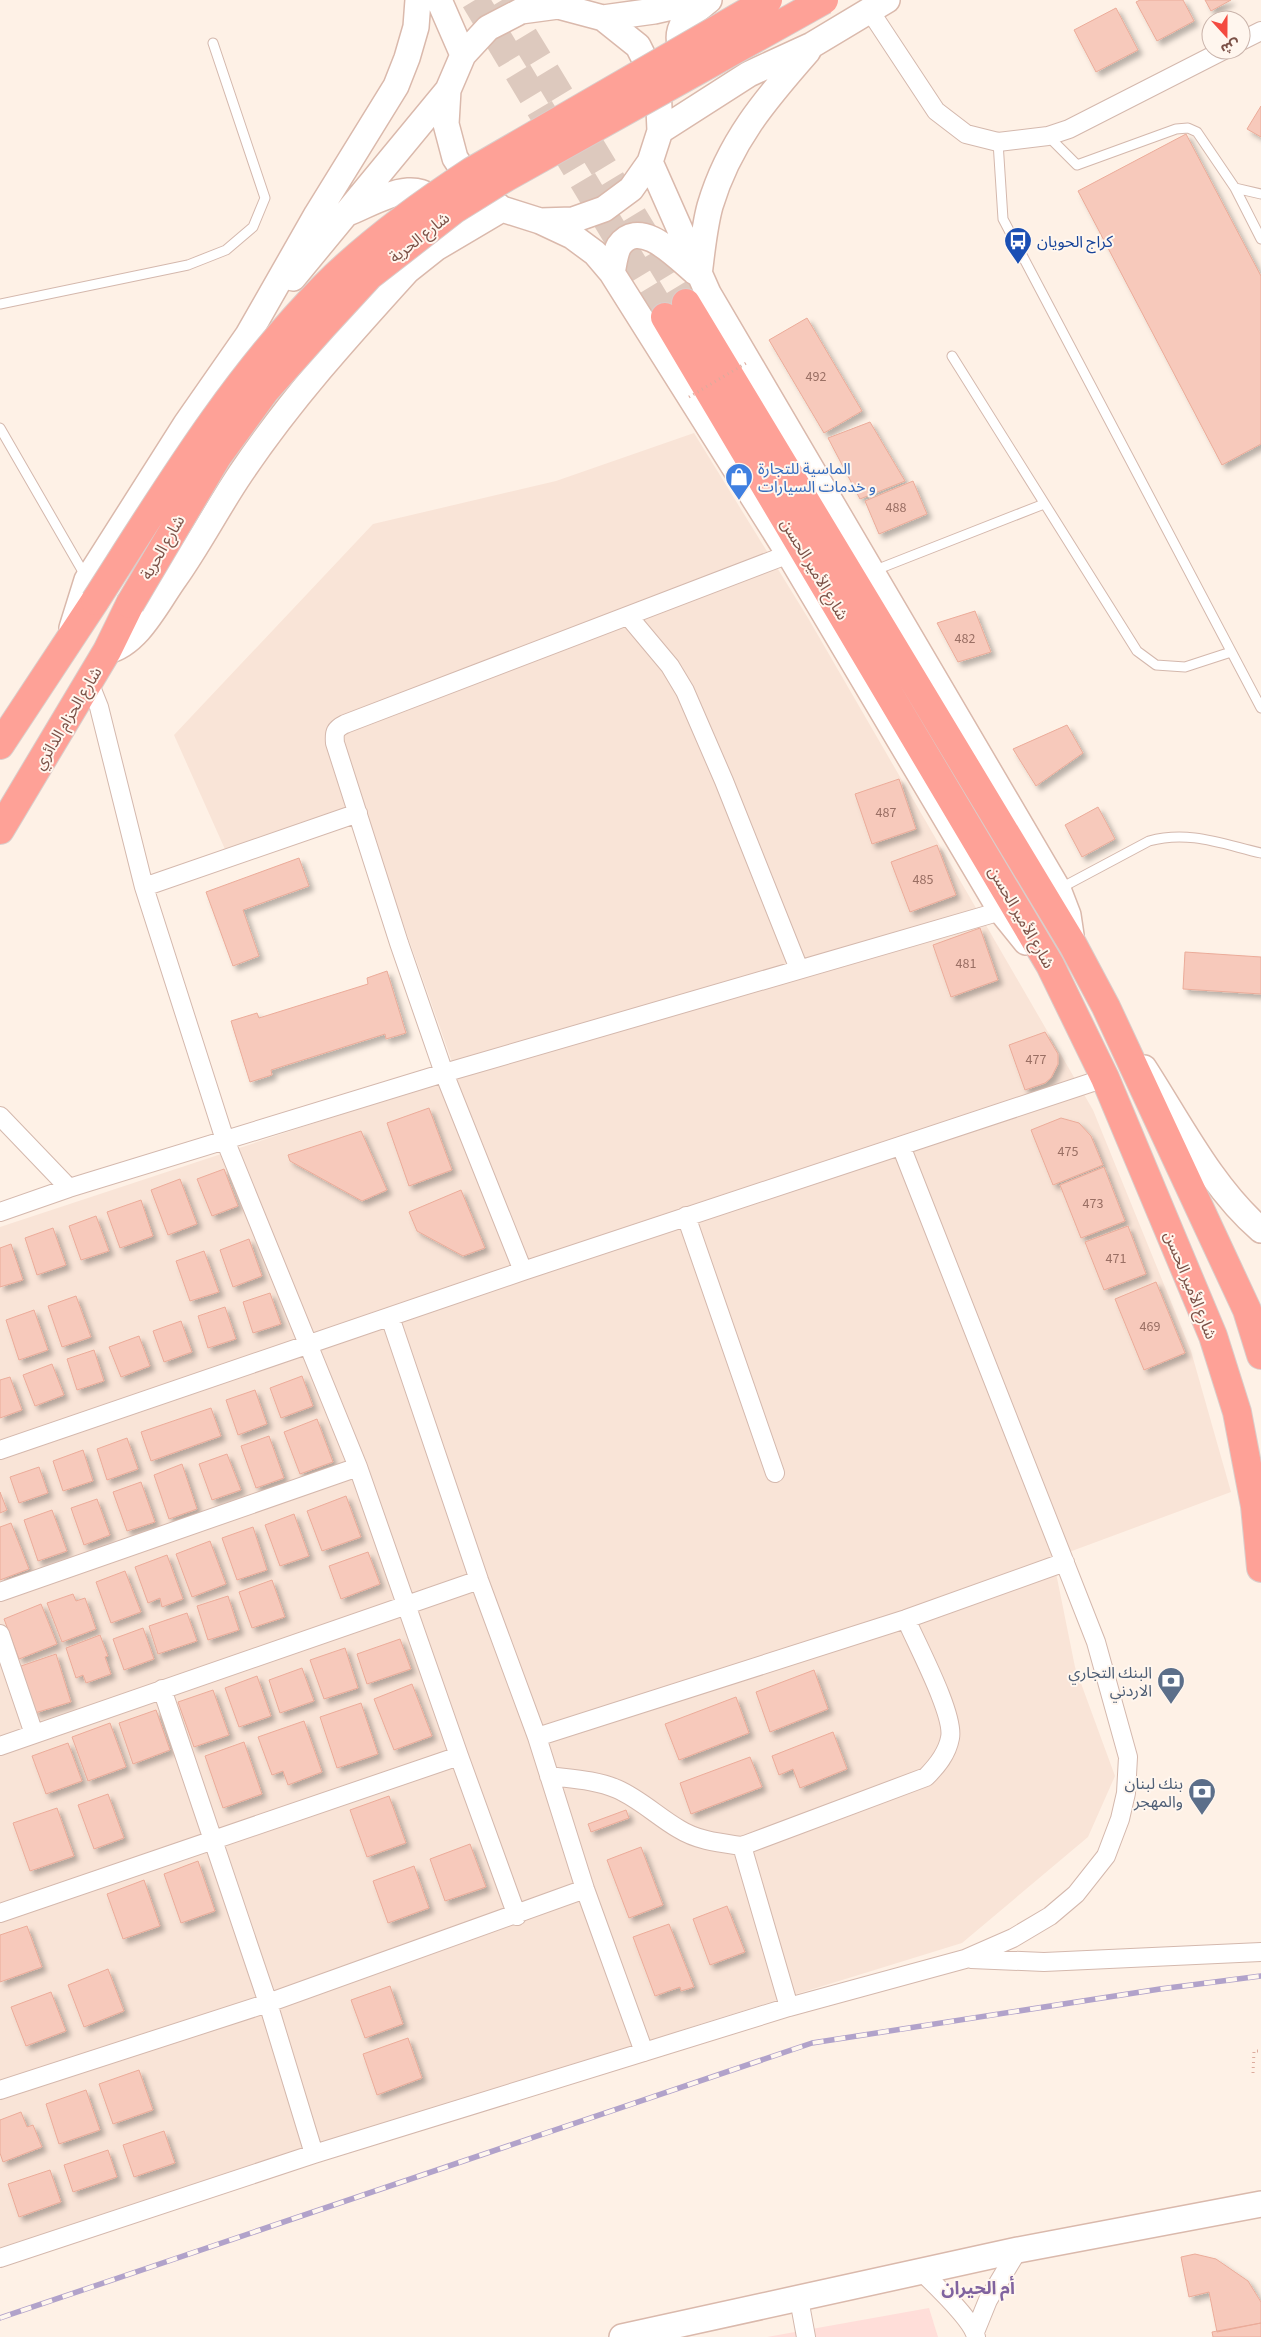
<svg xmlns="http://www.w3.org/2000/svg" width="1261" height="2337" font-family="'Source Sans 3','Noto Sans Arabic',sans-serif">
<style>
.residential{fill:#f9e4d7}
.commercial{fill:#ffded9}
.building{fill:#f7c9bb;stroke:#ebab99;filter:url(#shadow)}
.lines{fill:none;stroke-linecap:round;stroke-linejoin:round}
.highway-tunnel{stroke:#ddc9be;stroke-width:28;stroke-dasharray:28 14;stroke-linecap:butt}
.lane-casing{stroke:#d4b8ad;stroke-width:11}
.street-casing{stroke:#d4b8ad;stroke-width:20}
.secondary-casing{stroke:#dab9ac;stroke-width:28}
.highway-casing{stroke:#dacecb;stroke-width:30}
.path{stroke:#dcab9d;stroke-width:3;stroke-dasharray:1 4;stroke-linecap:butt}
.lane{stroke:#fff;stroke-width:9}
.street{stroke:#fff;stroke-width:18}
.secondary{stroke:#fff;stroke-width:25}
.highway{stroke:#fea197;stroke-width:28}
.rail-casing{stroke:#b1a2ca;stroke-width:5.5}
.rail{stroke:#fff6ee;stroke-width:4;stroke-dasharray:11;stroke-linecap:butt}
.highway-bridge-casing{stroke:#dacecb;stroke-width:30;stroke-linecap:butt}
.path-bridge{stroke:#dcab9d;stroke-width:3;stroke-dasharray:1 4;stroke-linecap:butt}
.highway-bridge{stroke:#fea197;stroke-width:28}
.labels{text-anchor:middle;stroke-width:4;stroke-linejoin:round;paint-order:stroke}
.number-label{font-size:14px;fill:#9a6f64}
.street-label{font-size:16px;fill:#7b5147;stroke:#fff6ee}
.transit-label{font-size:16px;fill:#164399;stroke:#fff6ee;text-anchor:start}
.shop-label{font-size:16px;fill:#366cbe;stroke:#fff6ee;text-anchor:start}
.service-label{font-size:16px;fill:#4e5e75;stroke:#fff6ee;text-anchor:end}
.neighbourhood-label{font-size:18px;font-weight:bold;fill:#80639f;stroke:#fff6ee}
</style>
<defs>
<filter id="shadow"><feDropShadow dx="4.5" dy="4.5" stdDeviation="2.5" flood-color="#0004"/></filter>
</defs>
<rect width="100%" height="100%" fill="#fef1e6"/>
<!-- residential -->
<path class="residential" d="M694,433L808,618L1093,1110L1191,1351L1231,1492L1053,1558L1075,1667L1115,1776L1088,1837L962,1943L703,2023L0,2263V1227L457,1076L361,804L228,856L174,735L373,524L556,481Z"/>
<!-- commercial -->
<path class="commercial" d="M929,2308L938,2337H767Z"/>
<!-- building -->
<path class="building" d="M1140,0H1183L1194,21L1157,41L1136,2Z
M1205,0H1231L1211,11Z
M1116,8L1138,50L1096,72L1074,30Z
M1261,106V137L1247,129Z
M1186,134L1261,276V444L1222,465L1078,191Z
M807,318L862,411L824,433L769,340Z
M870,422L905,481L860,499L828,438Z
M913,481L927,514L879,534L865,501Z
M975,611L991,652L958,662L937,623Z
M1067,725L1083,753L1036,786L1013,749Z
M899,779L916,829L872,844L855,794Z
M1098,807L1115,839L1082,857L1065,825Z
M937,845L956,895L910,912L891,862Z
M299,858L309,886L243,910L259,956L233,966L206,892Z
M980,928L998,980L951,997L933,945Z
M1185,952L1261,957V994L1183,989Z
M387,971L406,1033L386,1039L385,1034L271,1070L272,1075L250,1082L231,1021L257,1013L259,1018L368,984L367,978Z
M1045,1032L1058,1054V1064L1051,1078L1045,1083L1025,1090L1009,1045Z
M429,1108L452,1170L409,1186L387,1123Z
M1061,1118L1079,1123L1091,1136L1103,1165L1053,1185L1031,1130Z
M361,1131L387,1190L362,1201L290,1161L288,1155Z
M1104,1167L1125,1221L1081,1238L1060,1185Z
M224,1169L238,1206L212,1216L197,1179Z
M180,1179L197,1224L168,1235L151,1190Z
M461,1190L485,1248L463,1256L417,1231L409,1212Z
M141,1200L153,1236L120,1248L107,1212Z
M96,1216L109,1251L81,1260L69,1226Z
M1128,1226L1146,1274L1104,1290L1085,1242Z
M53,1228L66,1265L37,1275L25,1238Z
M249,1239L262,1276L233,1287L220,1250Z
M11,1244L23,1280L0,1287V1248Z
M204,1251L219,1292L190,1301L176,1261Z
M1156,1282L1185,1353L1144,1370L1115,1299Z
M270,1293L281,1324L253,1333L243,1302Z
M76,1296L91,1337L62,1347L48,1306Z
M225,1307L236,1339L208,1348L198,1316Z
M34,1310L48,1350L19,1360L6,1320Z
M181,1321L192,1352L164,1362L153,1331Z
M139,1336L150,1366L121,1377L109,1347Z
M94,1350L104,1381L77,1390L67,1359Z
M52,1364L64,1395L35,1406L23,1375Z
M302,1376L313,1406L281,1418L270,1388Z
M10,1377L22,1410L0,1418V1380Z
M255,1390L267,1424L238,1435L226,1400Z
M211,1408L221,1436L151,1461L141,1432Z
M317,1419L333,1462L300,1474L284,1432Z
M269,1436L284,1478L256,1488L241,1446Z
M127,1438L138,1469L107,1480L97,1449Z
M83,1450L93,1481L63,1491L53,1461Z
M227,1454L241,1490L212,1500L199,1464Z
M182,1464L197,1509L169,1519L154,1475Z
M39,1467L48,1493L19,1503L10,1477Z
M141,1482L155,1522L127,1531L113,1492Z
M0,1492L7,1510L0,1513Z
M346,1496L361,1537L322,1551L307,1511Z
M97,1499L110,1535L84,1545L71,1508Z
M52,1510L67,1551L38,1561L24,1520Z
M294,1514L309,1556L280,1566L265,1525Z
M11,1523L29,1569L0,1580V1527Z
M253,1527L267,1570L237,1580L222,1538Z
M210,1541L226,1584L192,1597L176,1554Z
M368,1552L380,1584L341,1599L329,1566Z
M167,1555L183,1599L162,1607L160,1598L148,1603L135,1567Z
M125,1571L141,1612L111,1623L96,1582Z
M272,1580L285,1617L252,1628L239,1592Z
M73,1594L76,1601L85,1598L96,1629L62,1642L47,1603Z
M228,1596L239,1630L208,1640L197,1606Z
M41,1604L57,1644L19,1659L4,1619Z
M187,1613L197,1641L158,1654L149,1626Z
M143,1628L154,1659L124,1670L113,1639Z
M100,1635L108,1656L105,1657L111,1674L86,1683L83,1675L76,1678L66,1648Z
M400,1639L411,1669L367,1684L357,1654Z
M345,1648L358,1688L324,1699L310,1660Z
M56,1654L71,1702L35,1713L21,1666Z
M302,1668L314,1701L280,1713L269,1680Z
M814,1670L828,1709L770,1732L756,1692Z
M257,1676L271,1716L239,1727L225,1688Z
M412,1684L432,1736L394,1750L374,1699Z
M213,1690L229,1735L194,1747L178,1702Z
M736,1697L749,1733L679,1760L665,1724Z
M361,1703L378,1754L337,1768L320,1717Z
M156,1710L170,1750L133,1764L119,1723Z
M304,1721L322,1772L288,1785L283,1771L272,1775L258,1737Z
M110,1723L126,1767L88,1781L72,1737Z
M833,1732L847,1769L800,1788L793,1769L779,1775L772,1756Z
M244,1742L262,1794L223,1808L205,1756Z
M68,1743L82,1781L46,1794L32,1756Z
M750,1757L762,1787L691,1814L680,1783Z
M108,1794L124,1838L94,1849L78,1805Z
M389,1796L406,1843L367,1857L350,1810Z
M57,1808L74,1856L30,1871L13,1823Z
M626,1810L629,1818L591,1832L588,1824Z
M470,1844L486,1887L445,1901L430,1859Z
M641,1847L663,1905L629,1918L607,1860Z
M198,1861L215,1911L181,1923L164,1874Z
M414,1866L429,1908L388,1923L373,1881Z
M144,1880L160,1926L123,1939L107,1894Z
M727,1906L745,1952L710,1965L693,1919Z
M669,1924L694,1987L681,1991L680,1987L655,1996L633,1937Z
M27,1926L42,1967L0,1982V1935Z
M108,1969L124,2011L84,2027L68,1985Z
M390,1986L403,2024L365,2038L351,2000Z
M51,1992L66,2031L26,2046L11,2007Z
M408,2038L422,2078L377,2095L363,2054Z
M139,2070L153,2110L113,2124L99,2084Z
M86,2090L100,2130L59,2144L46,2104Z
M21,2112L27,2127L33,2125L42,2147L3,2162L0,2153V2120Z
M164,2131L175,2163L134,2177L123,2145Z
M108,2150L117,2177L73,2192L64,2165Z
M50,2170L61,2202L19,2217L8,2184Z
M1195,2254L1216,2259L1248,2281L1261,2302V2323L1217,2332L1209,2292L1189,2297L1181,2257Z
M1261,2323V2337H1213L1212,2332Z"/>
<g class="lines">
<!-- highway-tunnel -->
<path class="highway-tunnel" d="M475,0L665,317
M502,0L686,303"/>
<defs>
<path id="lane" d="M1048,136L1077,165L1176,129L1188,128L1197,132L1235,188L1261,239
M998,142L1003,219L1261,708
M1235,188L1261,194
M0,304L188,265L226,250L253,227L265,198L213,43
M952,356L1137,651L1156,665L1185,667L1231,652
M0,428L86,577
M873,571L1044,504
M1059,889L1149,841C1189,830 1222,844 1261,853"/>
<path id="street" d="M870,11L936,111L966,134L998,142L1048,136L1069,129L1224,50
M1241,41L1261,31
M629,617L670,666L685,691L724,781L799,969
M89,682L99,707L144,887L225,1140L358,1467L459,1756L517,1916
M144,887L358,813
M0,1116L69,1188
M0,1212L69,1188L444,1073L1001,911
M686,1216L775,1473
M523,1271L444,1073L399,943L335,743C334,732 335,729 345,724L789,554
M390,1317L479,1580L537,1737L585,1889L644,2052
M0,1450L523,1271L1105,1078
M0,1592L358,1467
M0,1634L34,1734
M162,1689L268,2003L314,2154
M537,1737L906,1619L1065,1562
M0,1746L479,1580
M549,1776C572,1779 596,1780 617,1789C640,1799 658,1817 679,1829C698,1841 721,1843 742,1846
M0,1913L459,1756
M971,1959L1044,1962L1261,1952
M789,2007L742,1846L926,1777C937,1766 947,1754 950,1738C955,1715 916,1643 906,1619
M0,2090L268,2003L585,1889
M0,2258L314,2154L644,2052L789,2007L965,1959L1013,1938L1050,1916L1076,1894L1106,1856L1120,1819L1126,1793L1128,1757L1096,1642L901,1146
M922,2272C935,2285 973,2320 976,2337
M799,2299L806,2337
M975,2332L988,2300L1018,2250"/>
<path id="secondary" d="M439,0L463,55
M603,18L654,11L702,0
M692,65C686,60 682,53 680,45C675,22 693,14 709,0
M660,131L749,74L812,45L887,0
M650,162L708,293L1058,889L1068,915L1071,935
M348,213C380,200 423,170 442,214
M540,221L573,220L604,209L631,189L650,162L660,131L658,86L638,46L603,18L558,6L521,11L488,28L463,55L448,90L446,124L455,158L474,187L502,209L540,221L572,236L595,253L612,273L789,554L1001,911L1026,942
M612,273C614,264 615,253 619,246C640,216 678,258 695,272
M699,275C702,252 704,228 710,206C729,142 765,100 808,51
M293,278L448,90
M72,628L87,580L186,424L248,335L317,214L396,86L407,58L416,27L418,0
M107,651C138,644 157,603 175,578C199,544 218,507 241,473C290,400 348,336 407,271L436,248L502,209
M1144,1068C1179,1122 1212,1188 1261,1230
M622,2337L1018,2250L1261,2204"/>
<path id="highway" d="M686,303L1073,945L1106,1007L1247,1310L1261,1355
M665,317L1050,965L1105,1078L1213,1336L1237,1412L1255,1506L1261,1568
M0,745L95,601
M0,830L107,651L130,604"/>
</defs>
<!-- lane casing -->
<use href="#lane" class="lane-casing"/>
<!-- street casing -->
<use href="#street" class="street-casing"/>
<!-- secondary casing -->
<use href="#secondary" class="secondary-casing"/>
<!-- highway casing -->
<use href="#highway" class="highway-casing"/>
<!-- path -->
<path class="path" d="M1253,2073L1254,2051H1261"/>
<!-- lane -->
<use href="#lane" class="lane"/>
<!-- street -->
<use href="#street" class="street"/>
<!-- secondary -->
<use href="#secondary" class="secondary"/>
<!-- highway -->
<use href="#highway" class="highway"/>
<defs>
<path id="rail" d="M0,2318L812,2043L1160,1989L1261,1976"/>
</defs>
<!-- rail casing -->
<use href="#rail" class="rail-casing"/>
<!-- rail -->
<use href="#rail" class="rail"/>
<defs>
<path id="highway-bridge" d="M95,601C165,492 232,380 324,287C368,243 420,205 472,171L768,0
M130,604L217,457L265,391L323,326L369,276L455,209L505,178L824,0"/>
</defs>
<!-- highway-bridge casing -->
<use href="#highway-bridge" class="highway-bridge-casing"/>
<!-- path-bridge -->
<path class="path-bridge" d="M689,397L748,362"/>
<!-- highway-bridge -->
<use href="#highway-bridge" class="highway-bridge"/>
</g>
<!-- icons -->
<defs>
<symbol id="bus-pin" viewBox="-11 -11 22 30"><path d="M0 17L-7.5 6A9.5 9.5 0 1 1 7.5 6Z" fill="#1a4fb4" stroke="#fff6ee"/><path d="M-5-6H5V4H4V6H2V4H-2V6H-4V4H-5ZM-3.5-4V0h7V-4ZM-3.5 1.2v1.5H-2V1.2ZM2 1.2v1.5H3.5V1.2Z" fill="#fff"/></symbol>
<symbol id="shop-pin" viewBox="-11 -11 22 30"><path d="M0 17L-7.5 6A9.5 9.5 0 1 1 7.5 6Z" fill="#3f7fe0" stroke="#fff6ee"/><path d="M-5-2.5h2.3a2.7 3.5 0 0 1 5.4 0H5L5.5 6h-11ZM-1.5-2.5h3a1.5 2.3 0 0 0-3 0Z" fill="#fff"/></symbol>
<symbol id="bank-pin" viewBox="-11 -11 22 30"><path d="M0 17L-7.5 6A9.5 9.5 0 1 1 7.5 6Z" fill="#5c6f8a" stroke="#fff6ee"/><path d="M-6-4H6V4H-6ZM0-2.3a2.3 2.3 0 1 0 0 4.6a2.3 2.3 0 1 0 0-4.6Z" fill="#fff"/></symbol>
</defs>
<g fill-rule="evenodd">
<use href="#bus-pin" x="1002" y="225" width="32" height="43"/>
<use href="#shop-pin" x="723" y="461" width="32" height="43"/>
<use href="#bank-pin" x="1155" y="1665" width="32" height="43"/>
<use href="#bank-pin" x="1186" y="1776" width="32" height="43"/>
</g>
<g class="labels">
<!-- number labels -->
<g class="number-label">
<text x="816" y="381">492</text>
<text x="896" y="512">488</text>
<text x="965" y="643">482</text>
<text x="886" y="817">487</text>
<text x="923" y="884">485</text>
<text x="966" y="968">481</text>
<text x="1036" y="1064">477</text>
<text x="1068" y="1156">475</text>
<text x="1093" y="1208">473</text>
<text x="1116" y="1263">471</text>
<text x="1150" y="1331">469</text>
</g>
<!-- street labels -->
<g class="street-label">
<text transform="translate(419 237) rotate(-38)" y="6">شارع الحرية</text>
<text transform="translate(162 547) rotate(-60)" y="6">شارع الحرية</text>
<text transform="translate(815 569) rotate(59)" y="6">شارع الأمير الحسن</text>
<text transform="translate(67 718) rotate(-59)" y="6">شارع الحزام الدائري</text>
<text transform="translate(1022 917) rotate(60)" y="6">شارع الأمير الحسن</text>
<text transform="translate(1191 1285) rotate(68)" y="6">شارع الأمير الحسن</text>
</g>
<!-- transit labels -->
<g class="transit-label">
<text x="1037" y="247">كراج الحويان</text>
</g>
<!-- shop labels -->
<g class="shop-label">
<text x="758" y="474">الماسية للتجارة<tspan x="758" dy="18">و خدمات السيارات</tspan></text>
</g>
<!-- service labels -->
<g class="service-label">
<text x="1152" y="1678">البنك التجاري<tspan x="1152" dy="18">الاردني</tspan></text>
<text x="1183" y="1789">بنك لبنان<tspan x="1183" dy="18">والمهجر</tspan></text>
</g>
<!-- neighbourhood labels -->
<g class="neighbourhood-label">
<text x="978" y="2294">أم الحيران</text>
</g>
</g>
<!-- north arrow -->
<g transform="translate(1226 35) rotate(159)"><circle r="24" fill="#fff6ee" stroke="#cab4ab"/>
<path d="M0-4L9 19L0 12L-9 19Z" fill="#f44a40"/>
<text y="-8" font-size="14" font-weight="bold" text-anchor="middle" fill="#7b5147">ش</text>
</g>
</svg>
